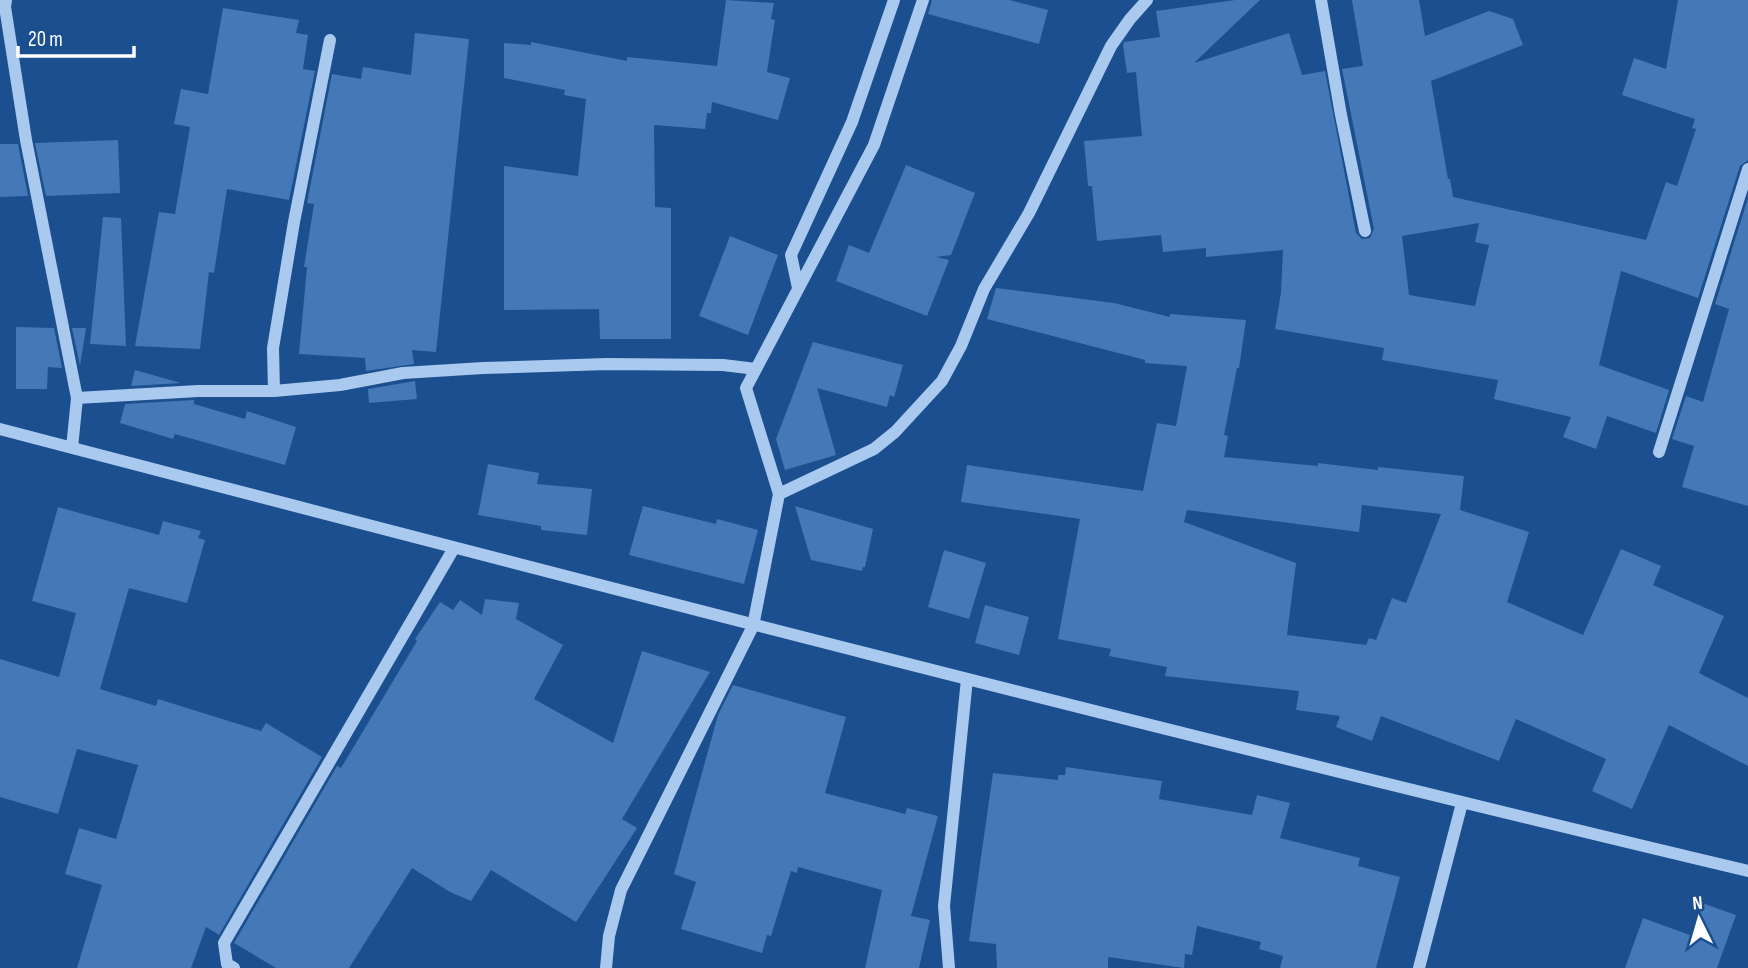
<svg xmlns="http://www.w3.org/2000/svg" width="1748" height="968" font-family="'Sofia Sans Condensed',sans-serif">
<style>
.building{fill:#4478b7;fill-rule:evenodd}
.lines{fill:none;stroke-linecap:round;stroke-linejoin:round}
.minor{stroke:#a9c9ee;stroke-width:12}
</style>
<rect width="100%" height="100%" fill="#1b4f8f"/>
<!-- building -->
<path class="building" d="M 726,0 L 774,3 L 771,19 L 775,20 L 767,72 L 790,78 L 778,120 L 712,102 L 711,113 L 707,113 L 705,129 L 654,125 L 655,207 L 671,208 L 671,339 L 600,339 L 599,309 L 504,310 L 504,166 L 578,176 L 586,99 L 564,95 L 565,90 L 504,78 L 504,43 L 531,45 L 531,42 L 627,61 L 627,57 L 717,66 Z
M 932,0 L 1009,0 L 1048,10 L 1039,44 L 928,14 Z
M 1235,0 L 1260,0 L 1194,63 L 1289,33 L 1302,75 L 1325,71 L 1356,233 L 1362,239 L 1370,238 L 1374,229 L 1342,69 L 1363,66 L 1352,0 L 1419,0 L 1425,36 L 1489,11 L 1513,19 L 1523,45 L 1431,81 L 1448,179 L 1450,179 L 1453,197 L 1646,240 L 1666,182 L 1677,186 L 1696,129 L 1692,128 L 1695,119 L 1622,95 L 1634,58 L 1666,69 L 1678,0 L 1748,0 L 1748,160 L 1740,166 L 1698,298 L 1621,271 L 1599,365 L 1669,390 L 1656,433 L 1607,416 L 1596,449 L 1563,437 L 1571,417 L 1494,399 L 1498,380 L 1382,360 L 1384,348 L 1275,329 L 1281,292 L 1283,250 L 1206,257 L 1206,248 L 1163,252 L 1161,235 L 1097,241 L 1092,186 L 1088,186 L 1084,141 L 1142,136 L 1136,72 L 1127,73 L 1123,45 L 1124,42 L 1160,37 L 1156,11 ZM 1479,223 L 1475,242 L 1489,245 L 1475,306 L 1409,295 L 1402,236 Z
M 223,8 L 299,20 L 296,33 L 308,35 L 303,69 L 315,71 L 289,200 L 227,189 L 214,273 L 209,272 L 200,349 L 135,346 L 159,212 L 175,214 L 190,127 L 174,124 L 181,89 L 208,94 Z
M 415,33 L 469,39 L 436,352 L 412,350 L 414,364 L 366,371 L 365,358 L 299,354 L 307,267 L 304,267 L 314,204 L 307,203 L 332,74 L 361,79 L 363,67 L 411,75 Z
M 118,140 L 120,193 L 46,196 L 35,143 Z
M 0,144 L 18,144 L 28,196 L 0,197 Z
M 906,165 L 975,193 L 951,255 L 936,257 L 949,260 L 927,316 L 836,281 L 849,245 L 869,253 Z
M 1748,198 L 1748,506 L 1682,487 L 1694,446 L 1672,439 L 1686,396 L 1703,402 L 1729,309 L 1715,304 Z
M 103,217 L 121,218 L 126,346 L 90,344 Z
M 730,236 L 778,255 L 748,335 L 699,316 Z
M 996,288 L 1114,303 L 1170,317 L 1170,314 L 1246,320 L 1239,368 L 1237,368 L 1224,435 L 1228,436 L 1224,457 L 1318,466 L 1318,463 L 1378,470 L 1378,467 L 1464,476 L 1460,510 L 1529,532 L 1507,602 L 1583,635 L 1621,549 L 1661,566 L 1653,585 L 1724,616 L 1699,673 L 1748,698 L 1748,766 L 1669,725 L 1632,809 L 1592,791 L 1606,759 L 1516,719 L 1499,761 L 1381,716 L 1372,741 L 1336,727 L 1340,716 L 1296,710 L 1299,691 L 1165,676 L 1167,667 L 1109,656 L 1111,649 L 1058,639 L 1080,519 L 961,502 L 967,465 L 1143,491 L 1157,423 L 1176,426 L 1187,366 L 1145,363 L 1145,360 L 987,319 ZM 1362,505 L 1441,514 L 1406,603 L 1392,598 L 1376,640 L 1369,638 L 1366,645 L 1287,635 L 1296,563 L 1184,522 L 1187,510 L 1359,532 Z
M 16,327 L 54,328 L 62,368 L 48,367 L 47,389 L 16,389 Z
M 72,328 L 86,328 L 80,366 Z
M 813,342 L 903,365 L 894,397 L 890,395 L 887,407 L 817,388 L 836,455 L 785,470 L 776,439 Z
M 135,370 L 181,383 L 131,386 Z
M 415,381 L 417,399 L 369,403 L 368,389 Z
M 194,400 L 194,404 L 245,419 L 247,411 L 296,427 L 285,465 L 175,434 L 173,439 L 120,423 L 125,404 Z
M 488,464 L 539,473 L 537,484 L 592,489 L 587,535 L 541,530 L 541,526 L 478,515 Z
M 643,506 L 716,524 L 717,519 L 758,530 L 744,584 L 629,555 Z
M 795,506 L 873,529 L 865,567 L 863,567 L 862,571 L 811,560 Z
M 58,507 L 159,535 L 163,521 L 201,531 L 198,538 L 205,540 L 187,603 L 129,588 L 100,689 L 156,706 L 158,699 L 261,731 L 266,723 L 322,757 L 219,935 L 206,927 L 191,968 L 77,968 L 102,885 L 65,874 L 79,828 L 116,839 L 138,765 L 77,749 L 58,814 L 0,797 L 0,659 L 59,677 L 76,613 L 32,601 Z
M 944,550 L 986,563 L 969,619 L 928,607 Z
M 485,599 L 519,603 L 516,619 L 563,645 L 534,699 L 613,743 L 642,651 L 710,672 L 622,819 L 637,828 L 576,922 L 491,870 L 471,901 L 450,892 L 412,868 L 349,968 L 276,968 L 234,943 L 337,766 L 341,768 L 417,641 L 415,639 L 440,602 L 453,610 L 460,600 L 482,615 Z
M 985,605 L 1029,617 L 1019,655 L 975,643 Z
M 733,685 L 846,717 L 825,793 L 905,814 L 907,808 L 938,816 L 911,916 L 930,920 L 919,968 L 865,968 L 882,890 L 798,867 L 797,873 L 791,871 L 771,936 L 767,935 L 762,953 L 681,929 L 696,882 L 674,874 L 718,715 Z
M 1066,767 L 1162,781 L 1159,799 L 1252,815 L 1257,795 L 1290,803 L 1280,838 L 1360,858 L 1358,866 L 1400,877 L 1376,968 L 1280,968 L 1283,956 L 1259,949 L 1261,942 L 1197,926 L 1192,955 L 1185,954 L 1184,968 L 1108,957 L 1108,968 L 997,968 L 996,944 L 969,941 L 993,773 L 1058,780 L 1058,775 L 1065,775 Z
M 1702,903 L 1736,915 L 1717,968 L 1625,968 L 1643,918 L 1690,935 Z"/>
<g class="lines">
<!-- minor -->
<path class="minor" d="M 6,0 L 5,7 L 26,140 L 77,398 L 72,448
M 1321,0 L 1341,115 L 1365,231
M 798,288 L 791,255 L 852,122 L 894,0
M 274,391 L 273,348 L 294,222 L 330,40
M 77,398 L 198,391 L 274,391 L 340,385 L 403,373 L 483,368 L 607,364 L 723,365 L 756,369
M 0,429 C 581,581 1163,732 1748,871
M 1659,452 L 1748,169
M 779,494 L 874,449 L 895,432 L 942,381 L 961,346 L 984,289 L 1029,213 L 1111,46 L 1130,19 L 1147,0
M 234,968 L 227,964 L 224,943 L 454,548
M 606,968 L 609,936 L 621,890 L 753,626 L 779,494 L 746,388 L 874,145 L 923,0
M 949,968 L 944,906 L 967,679
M 1419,968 L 1462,803"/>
</g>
<!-- north arrow -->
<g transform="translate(1699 919) rotate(355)" stroke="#1b4f8f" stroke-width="5" paint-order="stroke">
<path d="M0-5L12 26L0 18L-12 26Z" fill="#ffffff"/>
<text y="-10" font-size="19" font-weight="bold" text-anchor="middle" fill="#ffffff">N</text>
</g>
<!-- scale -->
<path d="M18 46v10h116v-10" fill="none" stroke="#ffffff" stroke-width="3.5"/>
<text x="28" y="46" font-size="21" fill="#ffffff" stroke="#1b4f8f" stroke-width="5" paint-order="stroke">20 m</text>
</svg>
